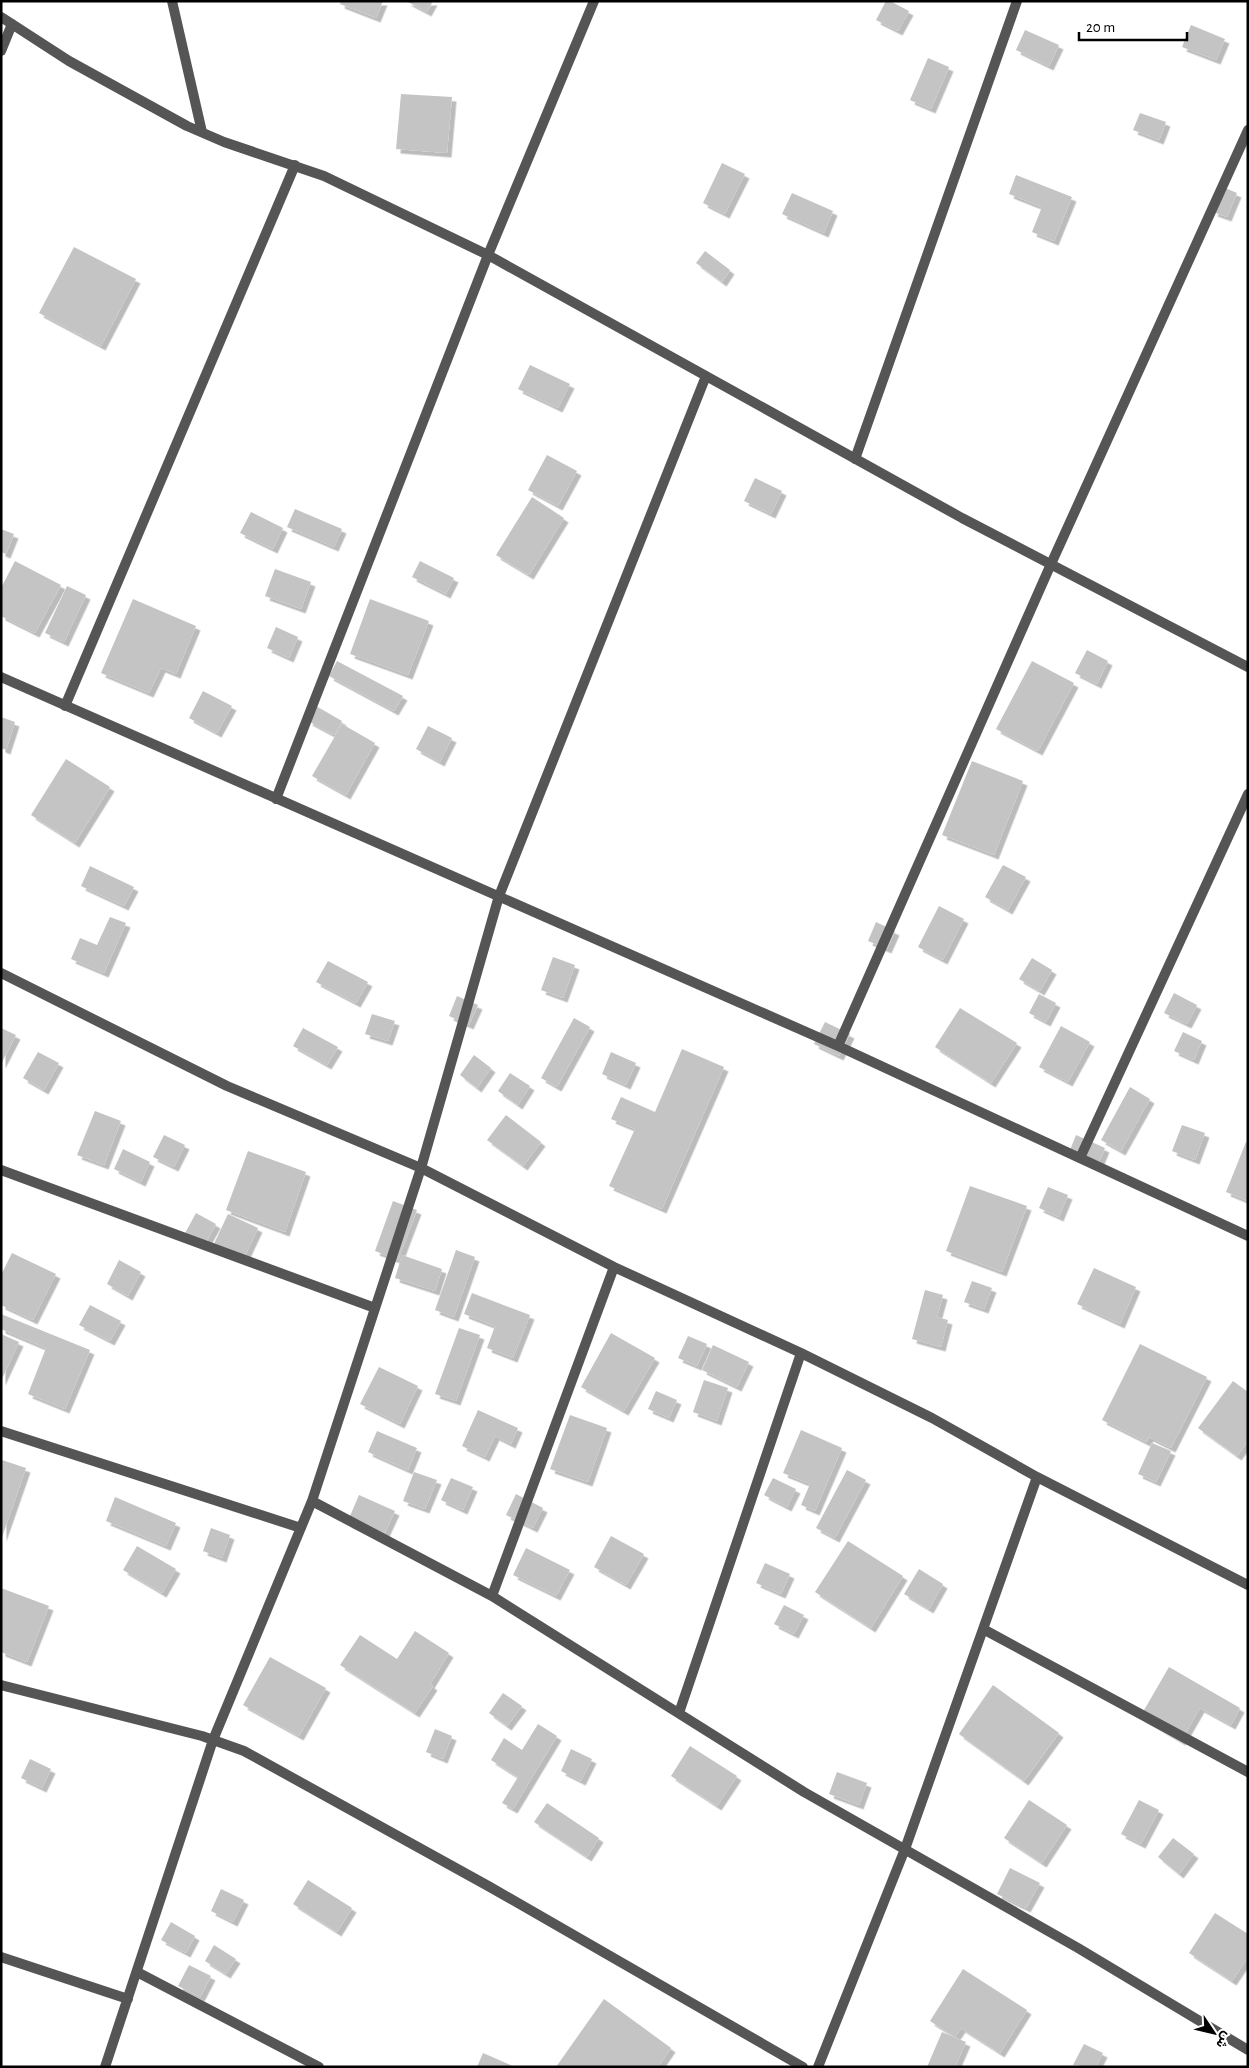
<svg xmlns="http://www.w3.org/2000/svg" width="1249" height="2068" font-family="'Alegreya Sans',Vazirmatn,sans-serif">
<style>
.building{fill:#c4c4c4;filter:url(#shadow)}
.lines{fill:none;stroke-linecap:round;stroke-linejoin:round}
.minor{stroke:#555;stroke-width:10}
</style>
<defs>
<filter id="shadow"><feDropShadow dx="4.5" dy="4.5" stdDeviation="0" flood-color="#0004"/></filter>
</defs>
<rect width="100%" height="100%" fill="#fff"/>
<!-- building -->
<path class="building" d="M 341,1 L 383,1 L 376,18 L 340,4 Z
M 406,1 L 433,1 L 427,12 Z
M 886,1 L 890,1 L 909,11 L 898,31 L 876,20 Z
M 1191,25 L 1225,39 L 1216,60 L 1182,47 Z
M 1025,30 L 1059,45 L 1049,66 L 1016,50 Z
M 928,58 L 949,67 L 931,109 L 910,100 Z
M 401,94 L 452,97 L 447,153 L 396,149 Z
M 1140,113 L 1166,122 L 1159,140 L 1133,130 Z
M 722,163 L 745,174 L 725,214 L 703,203 Z
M 1016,175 L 1072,197 L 1054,241 L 1032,232 L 1042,207 L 1009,194 Z
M 1223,187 L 1237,193 L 1227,217 L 1213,212 Z
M 792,193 L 833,211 L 824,233 L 782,214 Z
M 74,247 L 136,279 L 101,346 L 39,313 Z
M 705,251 L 730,270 L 722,282 L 696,263 Z
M 530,365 L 570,384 L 558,408 L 518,389 Z
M 547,455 L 577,471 L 558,506 L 528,490 Z
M 755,478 L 782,491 L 771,514 L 744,501 Z
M 532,497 L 564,518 L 529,575 L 496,555 Z
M 295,509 L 342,529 L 334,547 L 287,527 Z
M 251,512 L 283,528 L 273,549 L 240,533 Z
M 1,529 L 14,534 L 6,554 L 1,552 Z
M 15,561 L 61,585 L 35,633 L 1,616 L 1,588 Z
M 420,561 L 454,578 L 446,594 L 412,577 Z
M 275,569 L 311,582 L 301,609 L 265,596 Z
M 67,586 L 86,595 L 64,642 L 45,633 Z
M 133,599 L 196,626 L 176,674 L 161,668 L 149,693 L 101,673 Z
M 370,599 L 429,621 L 408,675 L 350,654 Z
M 276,627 L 298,637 L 289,658 L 267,648 Z
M 1087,650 L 1108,661 L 1097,684 L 1075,673 Z
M 337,661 L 403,696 L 394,711 L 329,676 Z
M 1032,661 L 1074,683 L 1038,751 L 996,729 Z
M 203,691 L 232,706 L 217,733 L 189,718 Z
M 316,706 L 342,721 L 334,735 L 308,721 Z
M 1,717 L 15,722 L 6,750 L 1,748 Z
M 342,724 L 375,743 L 346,795 L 312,776 Z
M 428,726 L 452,738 L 440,762 L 416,749 Z
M 66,759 L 110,787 L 75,843 L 31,815 Z
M 972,761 L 1023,781 L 994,855 L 942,835 Z
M 1003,865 L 1026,877 L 1008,910 L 985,897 Z
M 90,866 L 134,887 L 124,906 L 81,886 Z
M 939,906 L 964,919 L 943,960 L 918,947 Z
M 110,917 L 126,923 L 104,973 L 71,959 L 80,938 L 97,945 Z
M 876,922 L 895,931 L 887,949 L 868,941 Z
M 553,957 L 575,965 L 563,998 L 541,990 Z
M 1032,958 L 1052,970 L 1040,991 L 1019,979 Z
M 328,961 L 368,982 L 356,1003 L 316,982 Z
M 1174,993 L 1197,1005 L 1187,1024 L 1164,1013 Z
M 1039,994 L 1056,1003 L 1046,1022 L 1029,1013 Z
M 457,996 L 478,1005 L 469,1025 L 449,1016 Z
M 960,1008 L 1017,1043 L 991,1083 L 935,1047 Z
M 372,1014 L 395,1021 L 388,1041 L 365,1034 Z
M 574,1018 L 590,1027 L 557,1087 L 541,1078 Z
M 825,1022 L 850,1034 L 839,1056 L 814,1044 Z
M 1061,1026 L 1090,1042 L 1068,1082 L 1039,1067 Z
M 1,1028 L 16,1035 L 1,1064 Z
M 303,1028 L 338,1047 L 327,1065 L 293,1046 Z
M 1183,1032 L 1202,1041 L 1194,1060 L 1174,1051 Z
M 682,1049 L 724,1067 L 662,1209 L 609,1186 L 635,1129 L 611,1119 L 621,1097 L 655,1112 Z
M 38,1052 L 59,1063 L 44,1090 L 23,1078 Z
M 611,1052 L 636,1063 L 626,1085 L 602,1074 Z
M 474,1055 L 491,1068 L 477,1088 L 460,1075 Z
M 510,1073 L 530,1086 L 518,1105 L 498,1091 Z
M 1130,1087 L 1150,1099 L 1121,1151 L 1101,1140 Z
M 95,1111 L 121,1121 L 104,1165 L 77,1155 Z
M 506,1115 L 541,1142 L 523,1166 L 487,1140 Z
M 1182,1125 L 1205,1133 L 1195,1160 L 1172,1151 Z
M 164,1135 L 185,1145 L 174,1167 L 153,1157 Z
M 1076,1135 L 1105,1148 L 1097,1167 L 1068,1155 Z
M 1246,1142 L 1248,1143 L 1248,1201 L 1226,1192 Z
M 123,1149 L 150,1162 L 141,1182 L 114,1169 Z
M 248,1151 L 306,1172 L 285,1232 L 226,1210 Z
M 970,1186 L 1027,1206 L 1002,1272 L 946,1251 Z
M 1048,1187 L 1068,1195 L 1059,1217 L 1039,1208 Z
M 393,1201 L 417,1210 L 398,1260 L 375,1251 Z
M 196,1213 L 216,1224 L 204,1246 L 184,1235 Z
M 228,1214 L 258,1228 L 243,1260 L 213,1246 Z
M 456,1250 L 475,1257 L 454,1317 L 435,1310 Z
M 12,1253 L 56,1274 L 33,1320 L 1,1305 L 1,1275 Z
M 402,1255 L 442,1269 L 435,1291 L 395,1278 Z
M 119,1260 L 141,1272 L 128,1296 L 107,1284 Z
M 1094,1268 L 1136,1287 L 1120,1324 L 1077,1304 Z
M 972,1281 L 992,1288 L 984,1309 L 964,1302 Z
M 925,1290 L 943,1295 L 937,1317 L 948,1320 L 941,1347 L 912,1339 Z
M 472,1293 L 530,1315 L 513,1358 L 487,1348 L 495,1326 L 464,1314 Z
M 90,1305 L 121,1321 L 110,1341 L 79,1325 Z
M 1,1314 L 90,1350 L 65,1409 L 28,1394 L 46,1348 L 1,1329 Z
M 459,1328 L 480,1335 L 456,1401 L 435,1394 Z
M 611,1333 L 655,1358 L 624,1411 L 581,1387 Z
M 1,1334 L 19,1342 L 1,1381 Z
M 688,1336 L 707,1344 L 697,1366 L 678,1358 Z
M 1140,1344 L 1207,1377 L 1171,1448 L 1149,1437 L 1146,1442 L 1102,1420 Z
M 713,1345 L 749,1362 L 737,1387 L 702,1370 Z
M 379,1367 L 418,1386 L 400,1424 L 360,1404 Z
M 704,1380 L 728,1388 L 717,1421 L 693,1412 Z
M 1233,1381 L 1248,1392 L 1248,1441 L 1237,1456 L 1198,1428 Z
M 656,1391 L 677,1400 L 669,1418 L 648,1409 Z
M 478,1410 L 518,1428 L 511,1444 L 495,1436 L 485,1457 L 462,1446 Z
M 570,1415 L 607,1428 L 588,1482 L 550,1469 Z
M 801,1430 L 842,1448 L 815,1511 L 801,1505 L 810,1484 L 783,1473 Z
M 377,1431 L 417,1448 L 408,1470 L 368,1452 Z
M 1152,1443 L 1171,1451 L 1156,1482 L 1138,1474 Z
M 2,1460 L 26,1468 L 2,1537 L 1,1462 Z
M 847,1470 L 866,1480 L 835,1538 L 816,1528 Z
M 414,1472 L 437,1480 L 425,1509 L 403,1501 Z
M 451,1478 L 473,1487 L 463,1510 L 441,1500 Z
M 773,1478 L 796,1489 L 787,1507 L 764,1495 Z
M 516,1494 L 543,1508 L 533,1528 L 506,1515 Z
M 359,1495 L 395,1511 L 382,1539 L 347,1523 Z
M 115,1497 L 176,1523 L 166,1546 L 106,1521 Z
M 211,1528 L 230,1535 L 222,1558 L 203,1551 Z
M 611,1536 L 644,1554 L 626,1585 L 594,1567 Z
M 848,1541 L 903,1576 L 871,1628 L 815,1592 Z
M 137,1546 L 176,1569 L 162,1593 L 123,1570 Z
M 526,1548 L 570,1570 L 556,1596 L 513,1575 Z
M 765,1563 L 790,1574 L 781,1594 L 756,1583 Z
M 919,1569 L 943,1584 L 929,1609 L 904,1594 Z
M 1,1588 L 49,1606 L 27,1662 L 1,1652 Z
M 784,1605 L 804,1615 L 794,1634 L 774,1624 Z
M 415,1631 L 449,1653 L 430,1684 L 433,1686 L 415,1713 L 340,1665 L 360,1635 L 397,1659 Z
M 270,1657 L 326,1688 L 299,1736 L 243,1705 Z
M 1169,1667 L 1240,1708 L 1231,1725 L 1200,1708 L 1181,1741 L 1140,1717 Z
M 993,1685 L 1059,1733 L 1024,1781 L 959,1734 Z
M 503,1693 L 522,1706 L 507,1726 L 489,1713 Z
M 538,1724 L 557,1736 L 513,1809 L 502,1803 L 518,1777 L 491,1760 L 504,1738 L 522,1750 Z
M 435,1729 L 452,1736 L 443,1759 L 426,1752 Z
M 690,1746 L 737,1776 L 717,1806 L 671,1776 Z
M 571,1749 L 592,1759 L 581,1781 L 561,1771 Z
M 30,1759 L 51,1769 L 42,1788 L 21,1778 Z
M 837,1772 L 867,1783 L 859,1805 L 829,1794 Z
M 1029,1800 L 1067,1825 L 1042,1863 L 1004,1838 Z
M 1139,1800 L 1159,1810 L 1141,1844 L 1121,1834 Z
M 547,1803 L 599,1838 L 587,1857 L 534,1822 Z
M 1173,1838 L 1194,1854 L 1179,1874 L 1158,1857 Z
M 1010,1868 L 1040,1883 L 1026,1908 L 997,1894 Z
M 308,1880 L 352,1908 L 337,1932 L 293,1904 Z
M 221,1889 L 244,1900 L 233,1922 L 211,1911 Z
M 1215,1913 L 1248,1934 L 1248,1957 L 1232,1981 L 1189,1953 Z
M 171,1922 L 195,1936 L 186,1953 L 161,1940 Z
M 214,1945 L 236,1959 L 226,1974 L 205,1961 Z
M 189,1965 L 211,1976 L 200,1997 L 178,1986 Z
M 963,1969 L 1027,2010 L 1000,2053 L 961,2028 L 955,2037 L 930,2021 Z
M 604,1999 L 671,2048 L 658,2067 L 556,2067 Z
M 942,2032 L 966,2042 L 955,2067 L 927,2067 Z
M 1084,2044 L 1103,2053 L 1096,2067 L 1073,2065 Z
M 483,2053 L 515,2067 L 477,2067 Z"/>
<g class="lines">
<!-- minor -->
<path class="minor" d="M 172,1 L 202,132
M 1,17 L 69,61 L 187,126 L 224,142 L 324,176 L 488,255 L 962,518 L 1248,667
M 1,51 L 12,24
M 855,459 L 1017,1
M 1,677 L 838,1046 L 1248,1236
M 65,706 L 295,165
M 276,799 L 488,255 L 594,1
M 1,973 L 227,1086 L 421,1168 L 614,1267 L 801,1353 L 932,1418 L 1037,1477 L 1248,1585
M 838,1046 L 1051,564 L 1248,130
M 1080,1158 L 1248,794
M 1,1170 L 375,1308
M 1,1431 L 301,1528
M 312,1501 L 492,1596 L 804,1792 L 1078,1948 L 1248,2050
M 492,1596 L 614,1267
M 983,1629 L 1248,1772
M 1,1685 L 202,1736 L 244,1751 L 490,1887 L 803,2067
M 679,1713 L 801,1353
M 1,1957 L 128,1999
M 137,1972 L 319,2067
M 105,2067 L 213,1740 L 312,1501 L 421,1168 L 499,896 L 706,376
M 818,2067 L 905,1849 L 1037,1477"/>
</g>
<!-- border -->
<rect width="1249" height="2068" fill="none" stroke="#000000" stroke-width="5"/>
<!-- north arrow -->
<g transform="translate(1214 2033) rotate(125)" stroke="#ffffff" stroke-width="4" paint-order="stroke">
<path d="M0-4L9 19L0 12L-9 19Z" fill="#000000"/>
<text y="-8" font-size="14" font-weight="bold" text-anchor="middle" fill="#000000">ش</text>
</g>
<!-- scale -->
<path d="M1079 32v8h108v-8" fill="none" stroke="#000000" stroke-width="2.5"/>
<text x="1086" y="32" font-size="15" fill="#000000" stroke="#ffffff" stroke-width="4" paint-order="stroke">20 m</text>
</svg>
